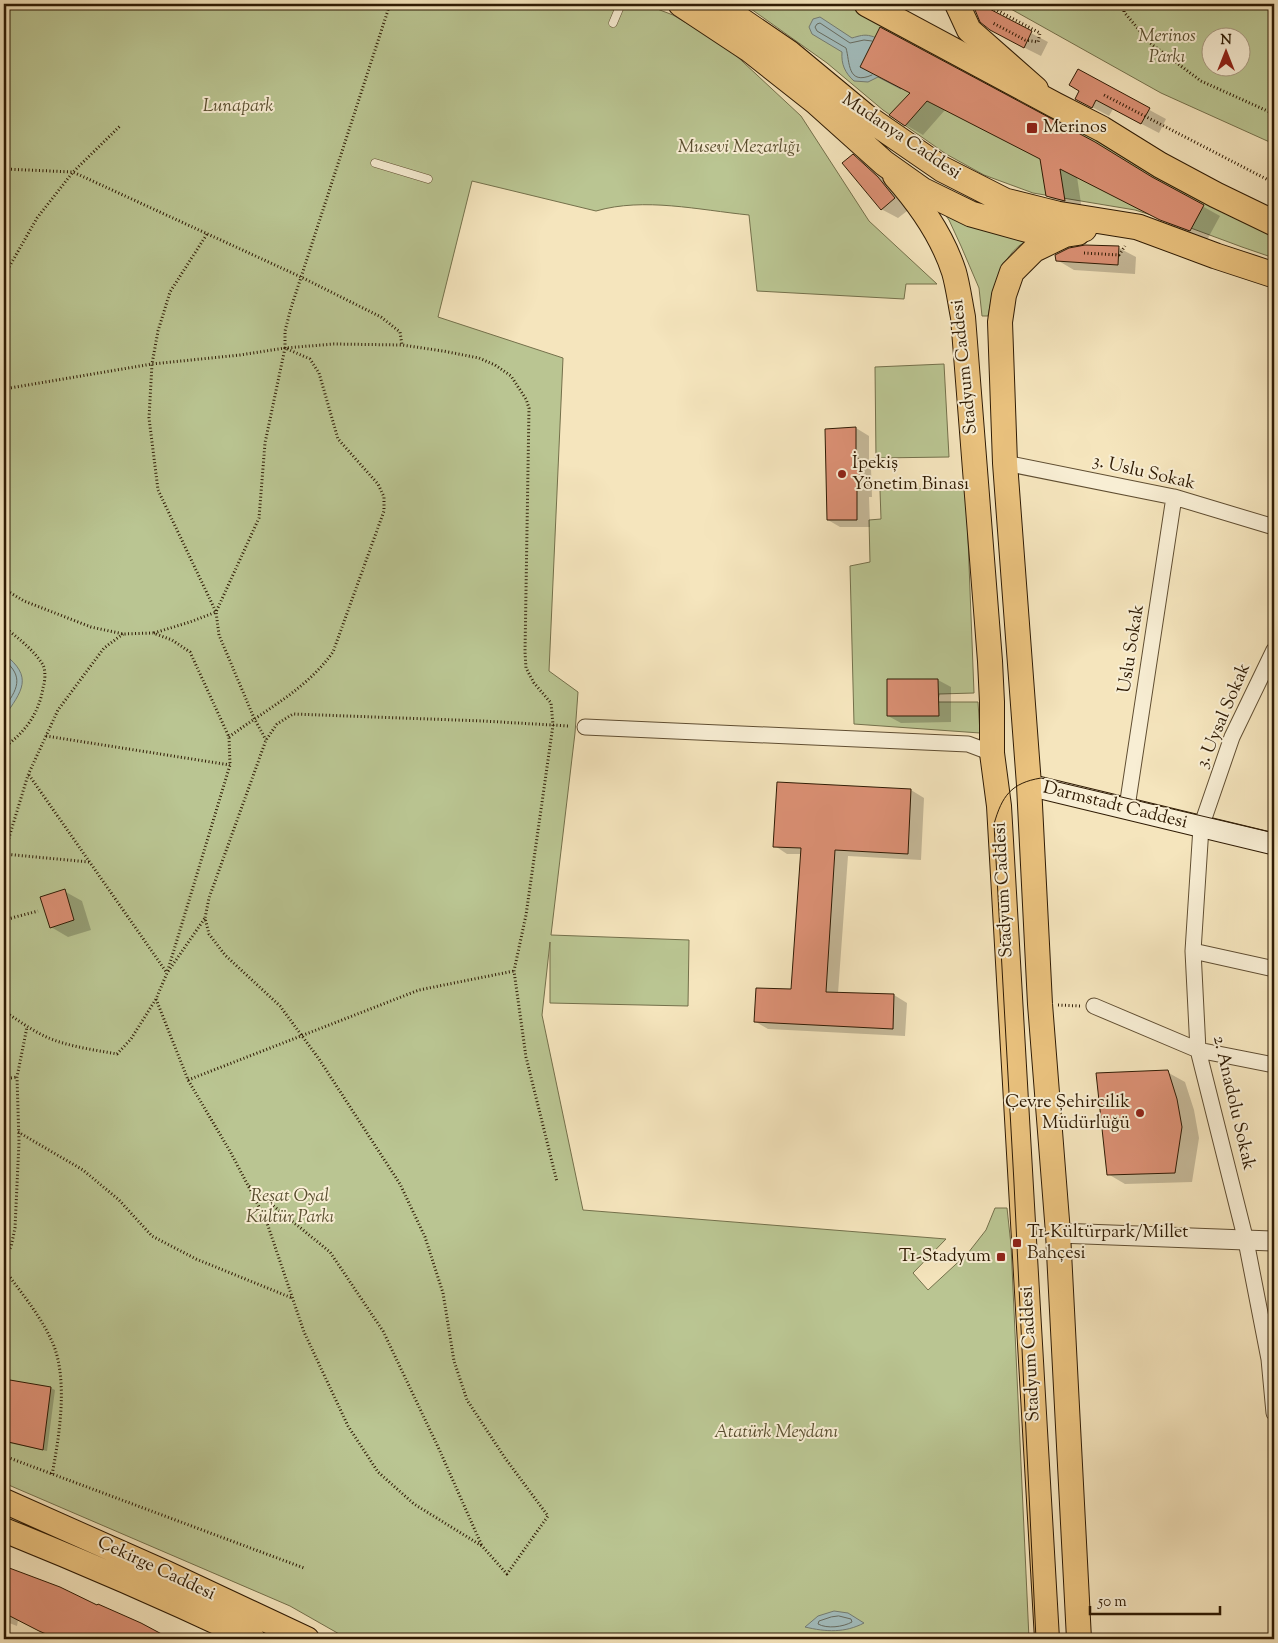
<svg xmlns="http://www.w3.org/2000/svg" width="1278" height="1643" font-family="'Sorts Mill Goudy',serif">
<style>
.green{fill:#bac592;stroke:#74704b;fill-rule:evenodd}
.water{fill:#a2bcbc;stroke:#747c72}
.shadow{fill:#0003}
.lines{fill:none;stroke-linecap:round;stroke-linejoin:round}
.shore{stroke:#686c60;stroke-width:1}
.building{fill:#db9074;stroke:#2f1b04}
.service-casing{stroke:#604e32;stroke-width:9}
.minor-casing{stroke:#604e32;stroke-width:17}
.tertiary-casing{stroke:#604e32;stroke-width:21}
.secondary-casing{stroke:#2f1b04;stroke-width:23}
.primary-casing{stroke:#2f1b04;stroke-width:26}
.trunk-casing{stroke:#2f1b04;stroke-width:27}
.path{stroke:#2f1b04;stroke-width:3;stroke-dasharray:1 2.5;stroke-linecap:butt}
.service{stroke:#f8eed4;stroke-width:8}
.minor{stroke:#f8eed4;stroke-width:15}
.tertiary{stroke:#f8eed4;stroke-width:19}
.secondary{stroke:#f8eed4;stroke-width:21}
.primary{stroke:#eac27e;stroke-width:24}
.trunk{stroke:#eac27e;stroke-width:25}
.tram{stroke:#2f1b04;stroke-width:1}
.poi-dot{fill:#8f2418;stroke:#f8eed4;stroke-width:2}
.labels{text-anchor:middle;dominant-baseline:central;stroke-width:4;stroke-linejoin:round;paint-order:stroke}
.park-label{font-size:18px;font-style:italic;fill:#594e2f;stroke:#f8eed4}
.poi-label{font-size:18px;fill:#2f1b04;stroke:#f8eed4;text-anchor:start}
.street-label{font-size:18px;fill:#2f1b04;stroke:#f8eed4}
</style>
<rect width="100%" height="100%" fill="#f5e5bd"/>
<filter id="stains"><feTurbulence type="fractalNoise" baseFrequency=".004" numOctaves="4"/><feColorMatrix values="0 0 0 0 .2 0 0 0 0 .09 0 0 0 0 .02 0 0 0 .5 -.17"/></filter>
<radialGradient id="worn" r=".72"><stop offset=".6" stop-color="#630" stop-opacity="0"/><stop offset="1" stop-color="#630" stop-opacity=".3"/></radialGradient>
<!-- green -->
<path class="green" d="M 4,4 L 644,4 L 673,15 L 728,48 L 801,116 L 869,221 L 937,284 L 906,284 L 904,299 L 757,291 L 749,215 C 699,210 644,197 596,211 L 472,181 L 438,317 L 563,358 L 549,671 L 578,692 L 575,733 L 551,935 L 689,940 L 688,1006 L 550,1003 L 550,942 L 542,1015 L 583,1210 L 946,1239 L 913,1273 L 928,1290 L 968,1253 L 986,1230 L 995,1208 L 1007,1208 L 1011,1245 L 1029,1639 L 348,1639 L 290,1606 L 4,1483 Z
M 744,4 L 852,4 L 1274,228 L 1274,258 L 1242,247 L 1180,224 L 1135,210 L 1033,193 L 984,175 L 946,154 L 883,110 L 827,63 Z
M 1002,4 L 1274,4 L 1274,144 L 1161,93 ZM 1210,38 L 1240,38 L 1240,68 L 1210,68 Z
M 918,178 L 992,214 L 1052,230 C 1042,234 1029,239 1020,245 C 999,262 993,290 988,316 L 982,316 L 979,288 L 961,246 L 949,220 Z
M 944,364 L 949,457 L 876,458 L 875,367 Z
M 966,487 L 974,693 L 939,694 L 938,702 L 978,702 L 980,733 L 854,724 L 850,566 L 870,562 L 869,520 L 881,519 L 880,490 Z"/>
<!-- water -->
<path class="water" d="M 820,17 L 852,38 C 859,36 864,34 871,36 C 884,38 902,66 910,76 L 901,89 L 878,77 L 868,82 L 854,81 C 845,73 841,64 842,52 L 812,34 L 809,27 L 813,19 Z
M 4,654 C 34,677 22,691 4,717 Z
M 834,1611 L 848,1613 L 864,1623 C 845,1633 826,1632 805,1627 L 818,1616 Z"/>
<!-- shadow -->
<path class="shadow" d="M 975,4 L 1048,42 L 1041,56 L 1013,42 L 974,5 Z
M 1078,71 L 1166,119 L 1159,133 L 1113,109 L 1109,116 L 1077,99 L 1081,91 Z
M 912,93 L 1161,183 L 1220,216 L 1207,240 L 1179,229 L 1077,177 L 1082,210 L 1064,206 L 1047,196 L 1041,159 L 945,110 L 923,135 L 906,125 Z
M 853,156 L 870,166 L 895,188 L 911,208 L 898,218 L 881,209 Z
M 1119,248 L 1136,257 L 1135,274 L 1074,270 L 1057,260 Z
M 856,428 L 869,436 L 869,466 L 871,468 L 872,497 L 869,497 L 870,527 L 840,527 L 828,520 Z
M 938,680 L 951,687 L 951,722 L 901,723 L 888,716 Z
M 778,783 L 911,790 L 924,798 L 921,860 L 848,856 L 838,993 L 894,995 L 907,1003 L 905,1036 L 768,1029 L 756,1022 L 792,990 L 802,854 L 787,854 L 775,846 Z
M 64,891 L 82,901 L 91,930 L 68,937 L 51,927 Z
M 1167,1072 L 1185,1082 L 1194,1110 L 1199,1138 L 1192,1182 L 1125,1184 L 1108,1174 Z
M 4,1380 L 51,1388 L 55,1390 L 47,1451 L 4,1442 Z
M 4,1567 L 161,1635 L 173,1639 L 54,1639 L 18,1620 L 17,1626 L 4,1621 Z"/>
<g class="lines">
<!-- shore -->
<path class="shore" d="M 872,41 L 864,40 L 850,43 L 820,23 L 817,24 L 815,27 L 817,31 L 846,48 C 850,62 847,86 872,75
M 4,660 C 25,677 17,690 4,708
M 839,1616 L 851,1619 L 852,1622 C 843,1627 827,1629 818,1624 L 819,1621 L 831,1617 Z"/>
</g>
<!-- building -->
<path class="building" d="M 974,4 L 980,4 L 1032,31 L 1024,48 L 990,30 L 980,22 L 973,5 Z
M 880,27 L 1095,142 L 1152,177 L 1204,205 L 1190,231 L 1160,220 L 1060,169 L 1065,201 L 1046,196 L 1040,159 L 927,101 L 905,126 L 889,115 L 910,93 L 860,67 Z
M 1078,69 L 1150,108 L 1141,124 L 1096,100 L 1092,108 L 1075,99 L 1079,91 L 1069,85 Z
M 853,154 L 878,177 L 895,198 L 881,210 L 842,163 Z
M 1085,245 L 1119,246 L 1118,265 L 1056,261 L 1055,255 L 1069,248 Z
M 856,427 L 856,459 L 859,459 L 860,490 L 857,490 L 857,520 L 827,520 L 825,429 Z
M 887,679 L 938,679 L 939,716 L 887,716 Z
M 777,782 L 911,789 L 908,854 L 835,850 L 826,992 L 894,994 L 893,1029 L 754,1022 L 756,988 L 791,989 L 801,848 L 773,847 Z
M 65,889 L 74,920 L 50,928 L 40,897 Z
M 1168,1070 L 1177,1099 L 1182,1127 L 1175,1173 L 1107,1175 L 1096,1073 Z
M 4,1379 L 51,1387 L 43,1450 L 4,1441 Z
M 4,1566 L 60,1587 L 97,1605 L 98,1604 L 141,1623 L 171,1639 L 58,1639 L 39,1631 L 4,1613 Z"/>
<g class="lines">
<!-- service casing -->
<g class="service-casing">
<path id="service" d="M 613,23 L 621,4
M 375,163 L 428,179"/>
</g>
<!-- minor casing -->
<g class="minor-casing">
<path id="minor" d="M 1005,463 L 1174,497 L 1274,527
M 1274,650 L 1232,737 L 1201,827 L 1193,951 L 1198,1050 L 1246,1241 L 1269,1359 L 1274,1413
M 585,727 L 968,744 L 992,753
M 1127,807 L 1174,497
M 1193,951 L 1274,969
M 1094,1006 L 1198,1050 L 1274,1065"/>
</g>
<!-- tertiary casing -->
<g class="tertiary-casing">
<path id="tertiary" d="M 1058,1233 L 1274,1241"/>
</g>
<!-- secondary casing -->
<g class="secondary-casing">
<path id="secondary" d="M 1029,785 L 1274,844"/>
</g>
<!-- primary casing -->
<g class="primary-casing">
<path id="primary" d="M 957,4 L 969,30 L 1036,89
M 895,176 C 920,204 942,235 954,272 C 958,286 960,302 963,317 L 990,661 L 992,702 L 992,753 L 999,806 L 1047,1639
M 1078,233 L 1065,235 L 1034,250 L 1012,272 L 1004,295 L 1000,322 L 1005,463 L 1029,785 L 1040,1004 L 1058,1233 L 1079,1639
M 4,1501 L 166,1573 L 307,1639
M 4,1530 C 88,1564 171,1600 253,1639"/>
</g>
<!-- trunk casing -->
<g class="trunk-casing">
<path id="trunk" d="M 681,4 L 749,49 L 816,102 L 884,163 L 922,190 L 971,214 L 1029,230 L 1084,229
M 717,4 L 789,53 L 865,116 L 942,169 L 1005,201 L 1057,214 L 1138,227 L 1216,256 L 1274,275
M 867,4 L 1055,105 L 1102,129 L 1160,165 L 1216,195 L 1274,223"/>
</g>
<!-- path -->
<path class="path" d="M 985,4 L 1040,33 L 1038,42 L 1025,40 L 993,23
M 1124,4 L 1124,12 L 1150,43 L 1201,81 L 1274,114
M 1104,95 L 1274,183
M 4,169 L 73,172 L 301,277 L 381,317 L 400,332 L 402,345
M 1084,253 L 1119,255 L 1125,246
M 4,276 L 37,218 L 73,172 L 121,125
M 285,348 L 285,331 L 291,308 L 390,4
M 4,389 L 152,364 L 240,355 L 285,348 L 334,344 L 402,345 L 443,351 L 479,358 L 495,365 L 511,376 L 526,399 L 529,408 L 525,652 L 526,668 L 534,683 L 551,703 L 553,725 L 526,915 L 514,971 L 526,1057 L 557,1182
M 4,589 L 24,601 L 91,627 L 123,634 L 153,633 L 172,640 L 190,652 L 229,737 L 230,765 L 167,973
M 4,627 C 17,637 34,650 43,665 C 46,671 45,681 43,688 C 39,713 25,733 4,747
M 154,633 L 190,622 L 216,612 L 158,490 L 149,418 L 152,364 L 158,331 L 170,292 L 207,234
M 46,736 L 230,765
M 229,737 C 266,709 305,691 333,652 L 384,511 L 384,497 L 378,484 L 338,439 L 319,373 L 310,359 L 285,348 L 265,443 L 259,518 L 216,612 L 219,635 L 254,718 L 266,740
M 29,775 L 167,973
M 89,862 L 4,854 L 28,775 L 58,710 L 104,648 L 123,634
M 4,920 L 38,911
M 156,999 L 188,1080 L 231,1153 L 266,1220 L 304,1332 L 348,1426 L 378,1472 L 414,1504 L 482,1546 L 507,1574 L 548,1516 L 505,1458 L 467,1400 L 454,1361 L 443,1293 L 425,1237 L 400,1184 L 319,1059 L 280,1006 L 225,955 L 209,934 L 205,918 L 209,898 L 266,740 L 277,724 L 293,714 L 483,721 L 569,726
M 1058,1005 L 1080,1006
M 4,1011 C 19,1021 34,1032 51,1039 C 72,1047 95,1050 117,1054 L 131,1039 L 156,999 L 167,973 L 205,918
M 4,1079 L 17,1077
M 188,1080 L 419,990 L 514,971
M 18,1132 L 83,1170 L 119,1200 L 152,1236 L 196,1259 L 292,1298
M 249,1186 L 330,1252 L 383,1331 L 439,1449 L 482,1546
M 4,1257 L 11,1247 L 15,1228 L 19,1142 L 17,1077 L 27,1027
M 4,1269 C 22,1294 42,1317 54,1346 C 68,1384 59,1437 52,1475
M 4,1456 L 304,1568
M 571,1639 L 572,1638"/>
<!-- service -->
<use href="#service" class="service"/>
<!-- minor -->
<use href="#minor" class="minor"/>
<!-- tertiary -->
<use href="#tertiary" class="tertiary"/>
<!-- secondary -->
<use href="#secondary" class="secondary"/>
<!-- primary -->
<use href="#primary" class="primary"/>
<!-- trunk -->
<use href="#trunk" class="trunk"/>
<!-- tram -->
<path class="tram" d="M 1036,1639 L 1014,1183 L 994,824 C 1002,796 1011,783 1041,778 L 1274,833"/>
</g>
<!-- markers -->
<g class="poi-dot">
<rect x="1026" y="122" width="12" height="12" rx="2.5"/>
<circle cx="842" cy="474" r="5"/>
<circle cx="1140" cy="1113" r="5"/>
<rect x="1012" y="1238" width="10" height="10" rx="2.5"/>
<rect x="996" y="1252" width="10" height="10" rx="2.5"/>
</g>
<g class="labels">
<!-- park labels -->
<g class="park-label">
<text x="1167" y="37">Merinos<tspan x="1167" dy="21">Parkı</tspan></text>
<text x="238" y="107">Lunapark</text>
<text x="739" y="148">Musevi Mezarlığı</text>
<text x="290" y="1197">Reşat Oyal<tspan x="290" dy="21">Kültür Parkı</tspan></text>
<text x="776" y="1433">Atatürk Meydanı</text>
</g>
<!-- poi labels -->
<g class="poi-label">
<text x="1043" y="128">Merinos</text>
<text x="852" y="464">İpekiş<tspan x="852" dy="21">Yönetim Binası</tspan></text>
<text x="1130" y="1103" text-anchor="end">Çevre Şehircilik<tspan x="1130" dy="21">Müdürlüğü</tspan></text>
<text x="1027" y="1233">T1-Kültürpark/Millet<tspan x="1027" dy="21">Bahçesi</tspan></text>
<text x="991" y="1257" text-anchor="end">T1-Stadyum</text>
</g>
<!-- street labels -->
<g class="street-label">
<text transform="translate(901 137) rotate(34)">Mudanya Caddesi</text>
<text transform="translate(965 367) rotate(-96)">Stadyum Caddesi</text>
<text transform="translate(1144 473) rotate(13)">3. Uslu Sokak</text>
<text transform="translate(1132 649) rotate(-81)">Uslu Sokak</text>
<text transform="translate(1224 716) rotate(-67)">3. Uysal Sokak</text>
<text transform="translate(1115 806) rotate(14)">Darmstadt Caddesi</text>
<text transform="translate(1004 890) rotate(-93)">Stadyum Caddesi</text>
<text transform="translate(1233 1103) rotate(77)">2. Anadolu Sokak</text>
<text transform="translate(1031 1354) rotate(-93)">Stadyum Caddesi</text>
<text transform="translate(156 1569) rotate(25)">Çekirge Caddesi</text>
</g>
</g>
<!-- margin -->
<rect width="1278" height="1643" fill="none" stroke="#f5e5bd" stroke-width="20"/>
<rect x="5" y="5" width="1268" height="1633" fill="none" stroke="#2f1b04" stroke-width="2.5"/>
<rect x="10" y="10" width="1258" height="1623" fill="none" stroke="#2f1b04"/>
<!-- north arrow -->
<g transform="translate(1226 52)"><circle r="24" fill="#f8eed4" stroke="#a89a81"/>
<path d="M0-4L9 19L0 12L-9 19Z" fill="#8f2418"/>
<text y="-8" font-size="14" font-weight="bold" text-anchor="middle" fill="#2f1b04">N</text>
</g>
<!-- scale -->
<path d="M1090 1606v8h130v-8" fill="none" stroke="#2f1b04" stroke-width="2.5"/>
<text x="1098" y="1606" font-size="15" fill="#2f1b04" stroke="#f8eed4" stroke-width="4" paint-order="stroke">50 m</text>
<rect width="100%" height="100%" filter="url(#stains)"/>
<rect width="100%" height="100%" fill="url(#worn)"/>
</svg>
